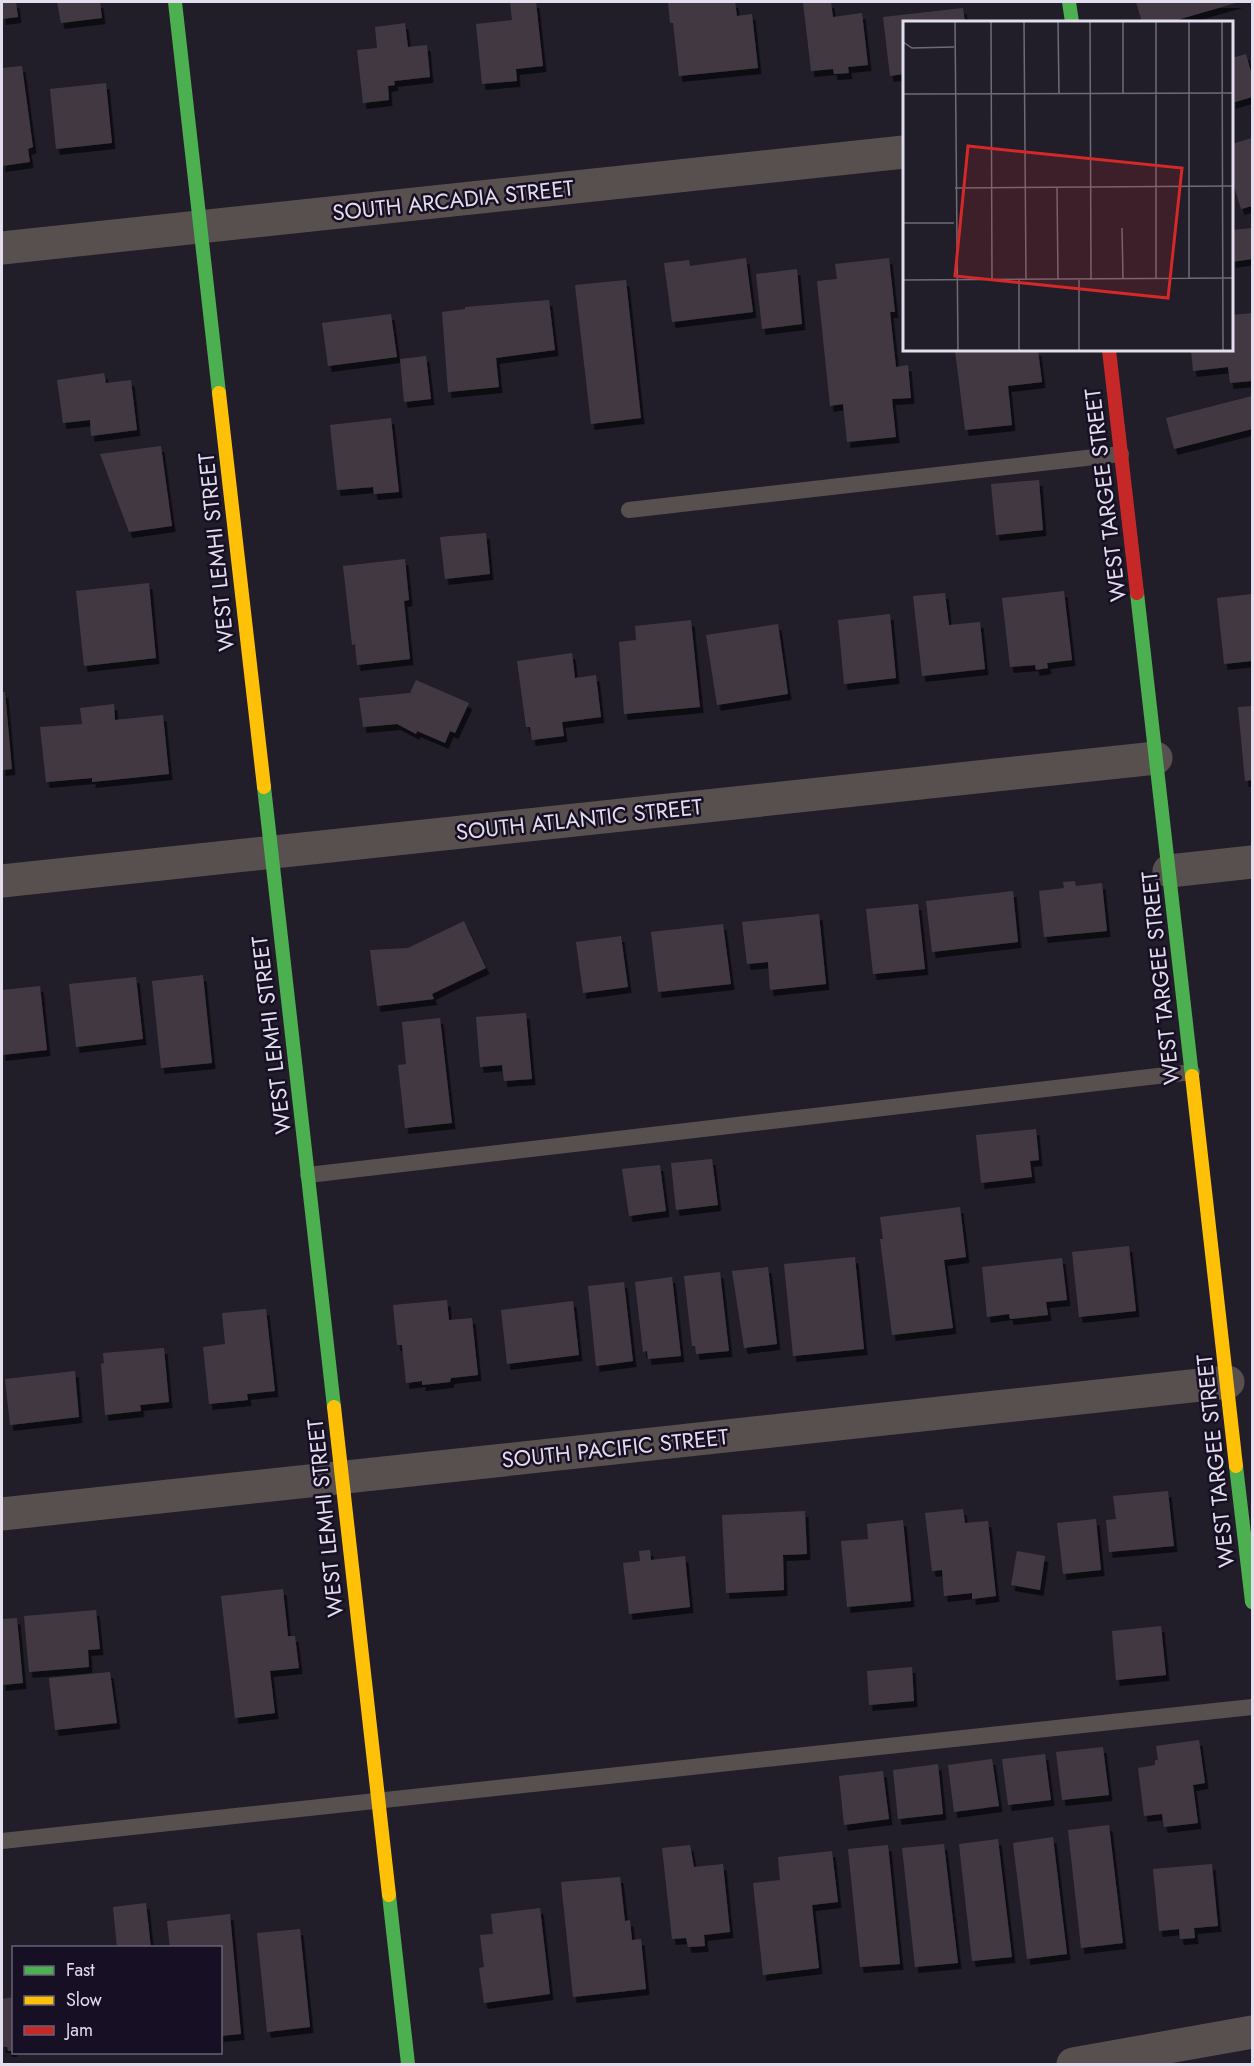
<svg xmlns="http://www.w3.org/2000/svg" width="1254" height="2066" font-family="Jost,sans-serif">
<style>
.building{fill:#423943;filter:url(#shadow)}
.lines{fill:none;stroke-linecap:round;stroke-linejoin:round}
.lane{stroke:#57504f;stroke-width:16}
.street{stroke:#57504f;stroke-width:33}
.fast{stroke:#4caf50;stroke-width:14}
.slow{stroke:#ffc107;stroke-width:14}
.jam{stroke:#c62828;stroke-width:14}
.labels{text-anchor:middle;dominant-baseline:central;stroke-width:5;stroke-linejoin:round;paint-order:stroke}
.street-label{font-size:22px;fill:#e2deed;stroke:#170f24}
.inset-road{fill:none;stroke:#6e6b77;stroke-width:1.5}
.view{fill:#d62828;fill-opacity:0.15;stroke:#d62828;stroke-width:3}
.inset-edge{fill:none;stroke:#e2deed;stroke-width:3}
</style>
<defs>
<filter id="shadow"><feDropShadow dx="3.5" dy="6" stdDeviation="0" flood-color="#0009"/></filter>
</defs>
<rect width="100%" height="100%" fill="#211e29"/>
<!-- building -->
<path class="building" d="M 2,2 L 16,2 L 18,17 L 2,19 Z
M 57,2 L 100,2 L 102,18 L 61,23 Z
M 510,2 L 536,2 L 543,66 L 516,69 L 517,81 L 482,84 L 476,24 L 512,20 Z
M 668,2 L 735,2 L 737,16 L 752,14 L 758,68 L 679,76 L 673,23 L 670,23 Z
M 803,2 L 831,2 L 833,17 L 862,13 L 868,65 L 848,67 L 849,73 L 834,74 L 833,69 L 811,71 Z
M 1136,2 L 1239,2 L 1170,22 L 1142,22 Z
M 963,8 L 965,22 L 904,22 L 904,74 L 890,76 L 883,17 Z
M 405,23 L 408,47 L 427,45 L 430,77 L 394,81 L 395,85 L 388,86 L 389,100 L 363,103 L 357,50 L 377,48 L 375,27 Z
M 1246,54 L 1252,75 L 1252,97 L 1232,103 L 1232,58 Z
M 22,66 L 33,147 L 28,149 L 30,162 L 2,166 L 2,68 Z
M 106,83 L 112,143 L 56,149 L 50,89 Z
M 1252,138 L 1252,206 L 1241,209 L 1232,180 L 1232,144 Z
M 1252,228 L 1252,259 L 1232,262 L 1232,230 Z
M 746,258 L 753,312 L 672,322 L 664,263 L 689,260 L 690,266 Z
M 889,258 L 895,312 L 890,312 L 896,367 L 908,365 L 911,398 L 892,399 L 896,437 L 847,442 L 843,404 L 830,406 L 817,281 L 837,279 L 835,264 Z
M 797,269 L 802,324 L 762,329 L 756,274 Z
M 626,280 L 641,418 L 591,424 L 575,285 Z
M 549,300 L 555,350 L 496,358 L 499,387 L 448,392 L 442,312 L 465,309 L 465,307 Z
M 1252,313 L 1252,381 L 1230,383 L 1228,367 L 1193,371 L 1191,350 L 1232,350 L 1232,315 Z
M 391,314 L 397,357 L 328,366 L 322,323 Z
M 955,350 L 1038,350 L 1042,382 L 1008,386 L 1012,425 L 965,430 Z
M 426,356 L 431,399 L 404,402 L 400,359 Z
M 104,373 L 106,383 L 131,380 L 137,430 L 91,436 L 90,420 L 63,423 L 57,380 Z
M 1252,396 L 1252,429 L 1174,449 L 1166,418 Z
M 391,418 L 399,492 L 374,494 L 373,487 L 337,490 L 330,425 Z
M 161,446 L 172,526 L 129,532 L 100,454 Z
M 1039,480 L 1043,530 L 996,535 L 991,484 Z
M 486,533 L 490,574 L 445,579 L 440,537 Z
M 405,559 L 409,600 L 404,601 L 410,659 L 357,665 L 355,644 L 352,645 L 343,566 Z
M 149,583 L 156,658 L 84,666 L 76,591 Z
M 1064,591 L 1072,660 L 1047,663 L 1048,668 L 1036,670 L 1035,665 L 1010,667 L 1002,598 Z
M 945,593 L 949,625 L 980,622 L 985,669 L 922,676 L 913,596 Z
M 1252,594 L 1252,661 L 1224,664 L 1217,598 Z
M 890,614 L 896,678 L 844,684 L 838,620 Z
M 691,620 L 700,707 L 624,714 L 619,642 L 636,640 L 635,626 Z
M 778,624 L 788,694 L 717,705 L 706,635 Z
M 572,653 L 575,678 L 596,675 L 601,717 L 562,722 L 564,736 L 532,740 L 530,727 L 526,727 L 517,661 Z
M 416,680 L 469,703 L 455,733 L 450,731 L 445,743 L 417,731 L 416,734 L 397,724 L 363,727 L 359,698 L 410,693 Z
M 2,692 L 5,692 L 12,769 L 2,770 Z
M 114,704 L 115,720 L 163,715 L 169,774 L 92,782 L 92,778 L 46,782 L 40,727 L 82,724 L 80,708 Z
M 1252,706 L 1252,780 L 1245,781 L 1238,707 Z
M 1075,881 L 1076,886 L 1102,883 L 1107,931 L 1044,937 L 1039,891 L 1064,888 L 1063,882 Z
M 1013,891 L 1018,942 L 932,952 L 926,901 Z
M 918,904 L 925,969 L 873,974 L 866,909 Z
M 819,914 L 826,984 L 770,990 L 768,962 L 747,964 L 742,922 Z
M 464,921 L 486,968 L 432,994 L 434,999 L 377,1006 L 370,950 L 408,948 Z
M 723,924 L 731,984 L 658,992 L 651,932 Z
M 621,936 L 628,987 L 583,993 L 576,942 Z
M 203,975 L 212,1063 L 161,1068 L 152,981 Z
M 136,977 L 143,1039 L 76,1047 L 69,984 Z
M 40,986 L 47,1050 L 2,1055 L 2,990 Z
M 526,1013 L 532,1079 L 504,1081 L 502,1065 L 480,1067 L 476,1017 Z
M 440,1018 L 452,1123 L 405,1128 L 398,1065 L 406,1064 L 402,1022 Z
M 1036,1129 L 1039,1160 L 1030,1161 L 1032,1177 L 981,1183 L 976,1135 Z
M 712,1159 L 718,1205 L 676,1210 L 671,1163 Z
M 660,1165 L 666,1211 L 629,1216 L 622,1169 Z
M 960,1207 L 966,1257 L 944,1260 L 953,1328 L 892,1335 L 880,1239 L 883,1239 L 880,1217 Z
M 1129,1246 L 1136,1311 L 1079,1317 L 1072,1252 Z
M 855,1257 L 864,1349 L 793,1356 L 784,1264 Z
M 1062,1258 L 1067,1300 L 1046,1302 L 1048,1315 L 1010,1319 L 1009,1314 L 987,1317 L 982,1267 Z
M 768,1267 L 777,1344 L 744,1348 L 732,1271 Z
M 720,1272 L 729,1351 L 696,1354 L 695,1346 L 692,1346 L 684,1276 Z
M 672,1277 L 681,1356 L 648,1359 L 647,1351 L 643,1352 L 635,1282 Z
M 624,1282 L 633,1361 L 596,1366 L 588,1286 Z
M 447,1300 L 449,1320 L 472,1318 L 478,1375 L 451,1378 L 450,1382 L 422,1385 L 422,1381 L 406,1383 L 402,1345 L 397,1345 L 393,1305 Z
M 573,1301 L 579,1355 L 507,1364 L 501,1310 Z
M 266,1309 L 275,1391 L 247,1394 L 248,1400 L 209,1404 L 203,1347 L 225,1344 L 222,1313 Z
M 164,1348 L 169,1402 L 140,1405 L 141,1411 L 105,1415 L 101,1364 L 104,1363 L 103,1353 Z
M 75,1371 L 79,1417 L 10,1425 L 5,1379 Z
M 1168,1491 L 1174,1546 L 1109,1552 L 1106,1520 L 1116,1519 L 1113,1496 Z
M 963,1509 L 965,1523 L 988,1521 L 996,1596 L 972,1599 L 972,1593 L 944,1596 L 942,1570 L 932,1571 L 925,1513 Z
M 805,1511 L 807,1554 L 783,1555 L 784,1590 L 726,1593 L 722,1515 Z
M 1096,1519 L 1101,1570 L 1063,1574 L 1057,1523 Z
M 903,1520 L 911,1601 L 847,1607 L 841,1541 L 868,1539 L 867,1524 Z
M 650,1550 L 651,1560 L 685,1556 L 690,1607 L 629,1614 L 623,1563 L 640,1561 L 639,1551 Z
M 1017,1551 L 1045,1556 L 1040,1590 L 1011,1585 Z
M 283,1589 L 288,1636 L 295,1636 L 299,1668 L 270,1671 L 275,1713 L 235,1718 L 221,1596 Z
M 96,1610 L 100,1649 L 88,1650 L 89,1667 L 29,1672 L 24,1616 Z
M 17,1618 L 23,1683 L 2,1685 L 2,1619 Z
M 1161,1626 L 1166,1675 L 1116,1680 L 1112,1631 Z
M 912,1667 L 914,1701 L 869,1705 L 867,1671 Z
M 110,1672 L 117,1723 L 55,1730 L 49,1678 Z
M 1199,1740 L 1205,1783 L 1193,1785 L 1198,1823 L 1164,1827 L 1162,1814 L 1144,1816 L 1138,1768 L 1155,1765 L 1155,1760 L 1158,1760 L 1156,1746 Z
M 1103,1747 L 1109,1795 L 1062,1800 L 1056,1752 Z
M 1045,1754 L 1051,1800 L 1008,1805 L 1002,1759 Z
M 992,1759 L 999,1806 L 954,1812 L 948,1765 Z
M 938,1764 L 943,1814 L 898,1819 L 893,1770 Z
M 883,1771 L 889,1819 L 844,1825 L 839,1776 Z
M 1109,1825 L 1123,1943 L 1081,1948 L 1068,1830 Z
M 1053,1837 L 1067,1954 L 1027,1959 L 1013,1843 Z
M 998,1839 L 1012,1957 L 972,1961 L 959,1844 Z
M 944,1844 L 958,1963 L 915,1967 L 902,1848 Z
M 690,1845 L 694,1867 L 723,1864 L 730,1932 L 704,1935 L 705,1946 L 688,1947 L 686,1938 L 672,1939 L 662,1848 Z
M 888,1845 L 900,1964 L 860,1967 L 848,1849 Z
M 832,1851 L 838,1902 L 812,1905 L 819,1968 L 763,1975 L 753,1883 L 780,1880 L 778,1857 Z
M 1212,1864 L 1218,1926 L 1194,1928 L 1195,1938 L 1180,1939 L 1179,1929 L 1159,1931 L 1153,1869 Z
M 620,1877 L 625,1921 L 630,1920 L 632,1940 L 641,1939 L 646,1989 L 573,1997 L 561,1882 Z
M 146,1903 L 151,1948 L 117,1948 L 113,1907 Z
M 540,1908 L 550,1994 L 484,2003 L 479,1968 L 484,1967 L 480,1935 L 493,1934 L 491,1914 Z
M 230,1914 L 241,2034 L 220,2036 L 220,1948 L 170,1948 L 167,1921 Z
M 300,1929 L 310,2027 L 267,2032 L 257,1933 Z
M 14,1997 L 14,2051 L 8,2051 L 7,2047 L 2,2047 L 2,1999 Z"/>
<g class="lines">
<!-- lane -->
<path class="lane" d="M 629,510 L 1121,454
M 308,1175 L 1192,1072
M 2,1841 L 1252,1707"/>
<!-- street -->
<path class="street" d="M 2,248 L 904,152
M 1169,871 L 1252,862
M 2,881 L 1156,758
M 2,1514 L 1228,1382
M 1073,2064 L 1252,2032"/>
<!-- fast -->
<path class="fast" d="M 175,2 L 219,393
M 1069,2 L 1072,22
M 1137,593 L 1192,1076
M 264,787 L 334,1407
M 1236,1466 L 1252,1602
M 389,1895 L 408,2064"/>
<!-- slow -->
<path class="slow" d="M 219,393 L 264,787
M 1192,1076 L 1236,1466
M 334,1407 L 389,1895"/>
<!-- jam -->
<path class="jam" d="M 1109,350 L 1137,593"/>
</g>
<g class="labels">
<!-- street labels -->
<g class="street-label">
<text transform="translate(453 200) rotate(-6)">SOUTH ARCADIA STREET</text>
<text transform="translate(1105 495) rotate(-97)">WEST TARGEE STREET</text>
<text transform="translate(216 552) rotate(-96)">WEST LEMHI STREET</text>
<text transform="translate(579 819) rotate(-6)">SOUTH ATLANTIC STREET</text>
<text transform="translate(1160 978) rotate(-96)">WEST TARGEE STREET</text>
<text transform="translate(271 1035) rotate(-97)">WEST LEMHI STREET</text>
<text transform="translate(615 1448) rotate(-6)">SOUTH PACIFIC STREET</text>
<text transform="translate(1215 1461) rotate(-96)">WEST TARGEE STREET</text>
<text transform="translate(325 1518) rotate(-96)">WEST LEMHI STREET</text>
</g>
</g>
<!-- overview -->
<g transform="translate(903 21)">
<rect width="330" height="330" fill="#211e29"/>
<path class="inset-road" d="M 52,0 L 55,330M 88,0 L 89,260M 121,0 L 123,259M 155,0 L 156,73M 187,0 L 188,259M 220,0 L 220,72M 253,0 L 253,258M 286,0 L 286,258M 319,0 L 320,330M 0,21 L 9,27 L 51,26M 0,73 L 330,72M 154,166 L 155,259M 52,167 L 330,165M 0,202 L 51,202M 219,207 L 220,258M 0,259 L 330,257M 116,330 L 116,259M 176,330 L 176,259"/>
<path class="view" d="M 65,125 L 279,147 L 265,277 L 52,255 Z"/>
<rect width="330" height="330" class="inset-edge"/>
</g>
<!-- border -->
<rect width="1254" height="2066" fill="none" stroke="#e2deed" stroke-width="6"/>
<!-- legend -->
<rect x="12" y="1946" width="210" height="108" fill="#170f24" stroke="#686274" stroke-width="1.5"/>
<rect x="24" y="1966" width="30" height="9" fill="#4caf50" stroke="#686274" stroke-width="1.5"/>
<text x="66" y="1976" font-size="18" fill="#e2deed">Fast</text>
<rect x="24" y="1996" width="30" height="9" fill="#ffc107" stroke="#686274" stroke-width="1.5"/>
<text x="66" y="2006" font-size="18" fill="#e2deed">Slow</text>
<rect x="24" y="2026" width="30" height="9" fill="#c62828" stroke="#686274" stroke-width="1.5"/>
<text x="66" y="2036" font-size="18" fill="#e2deed">Jam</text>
</svg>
